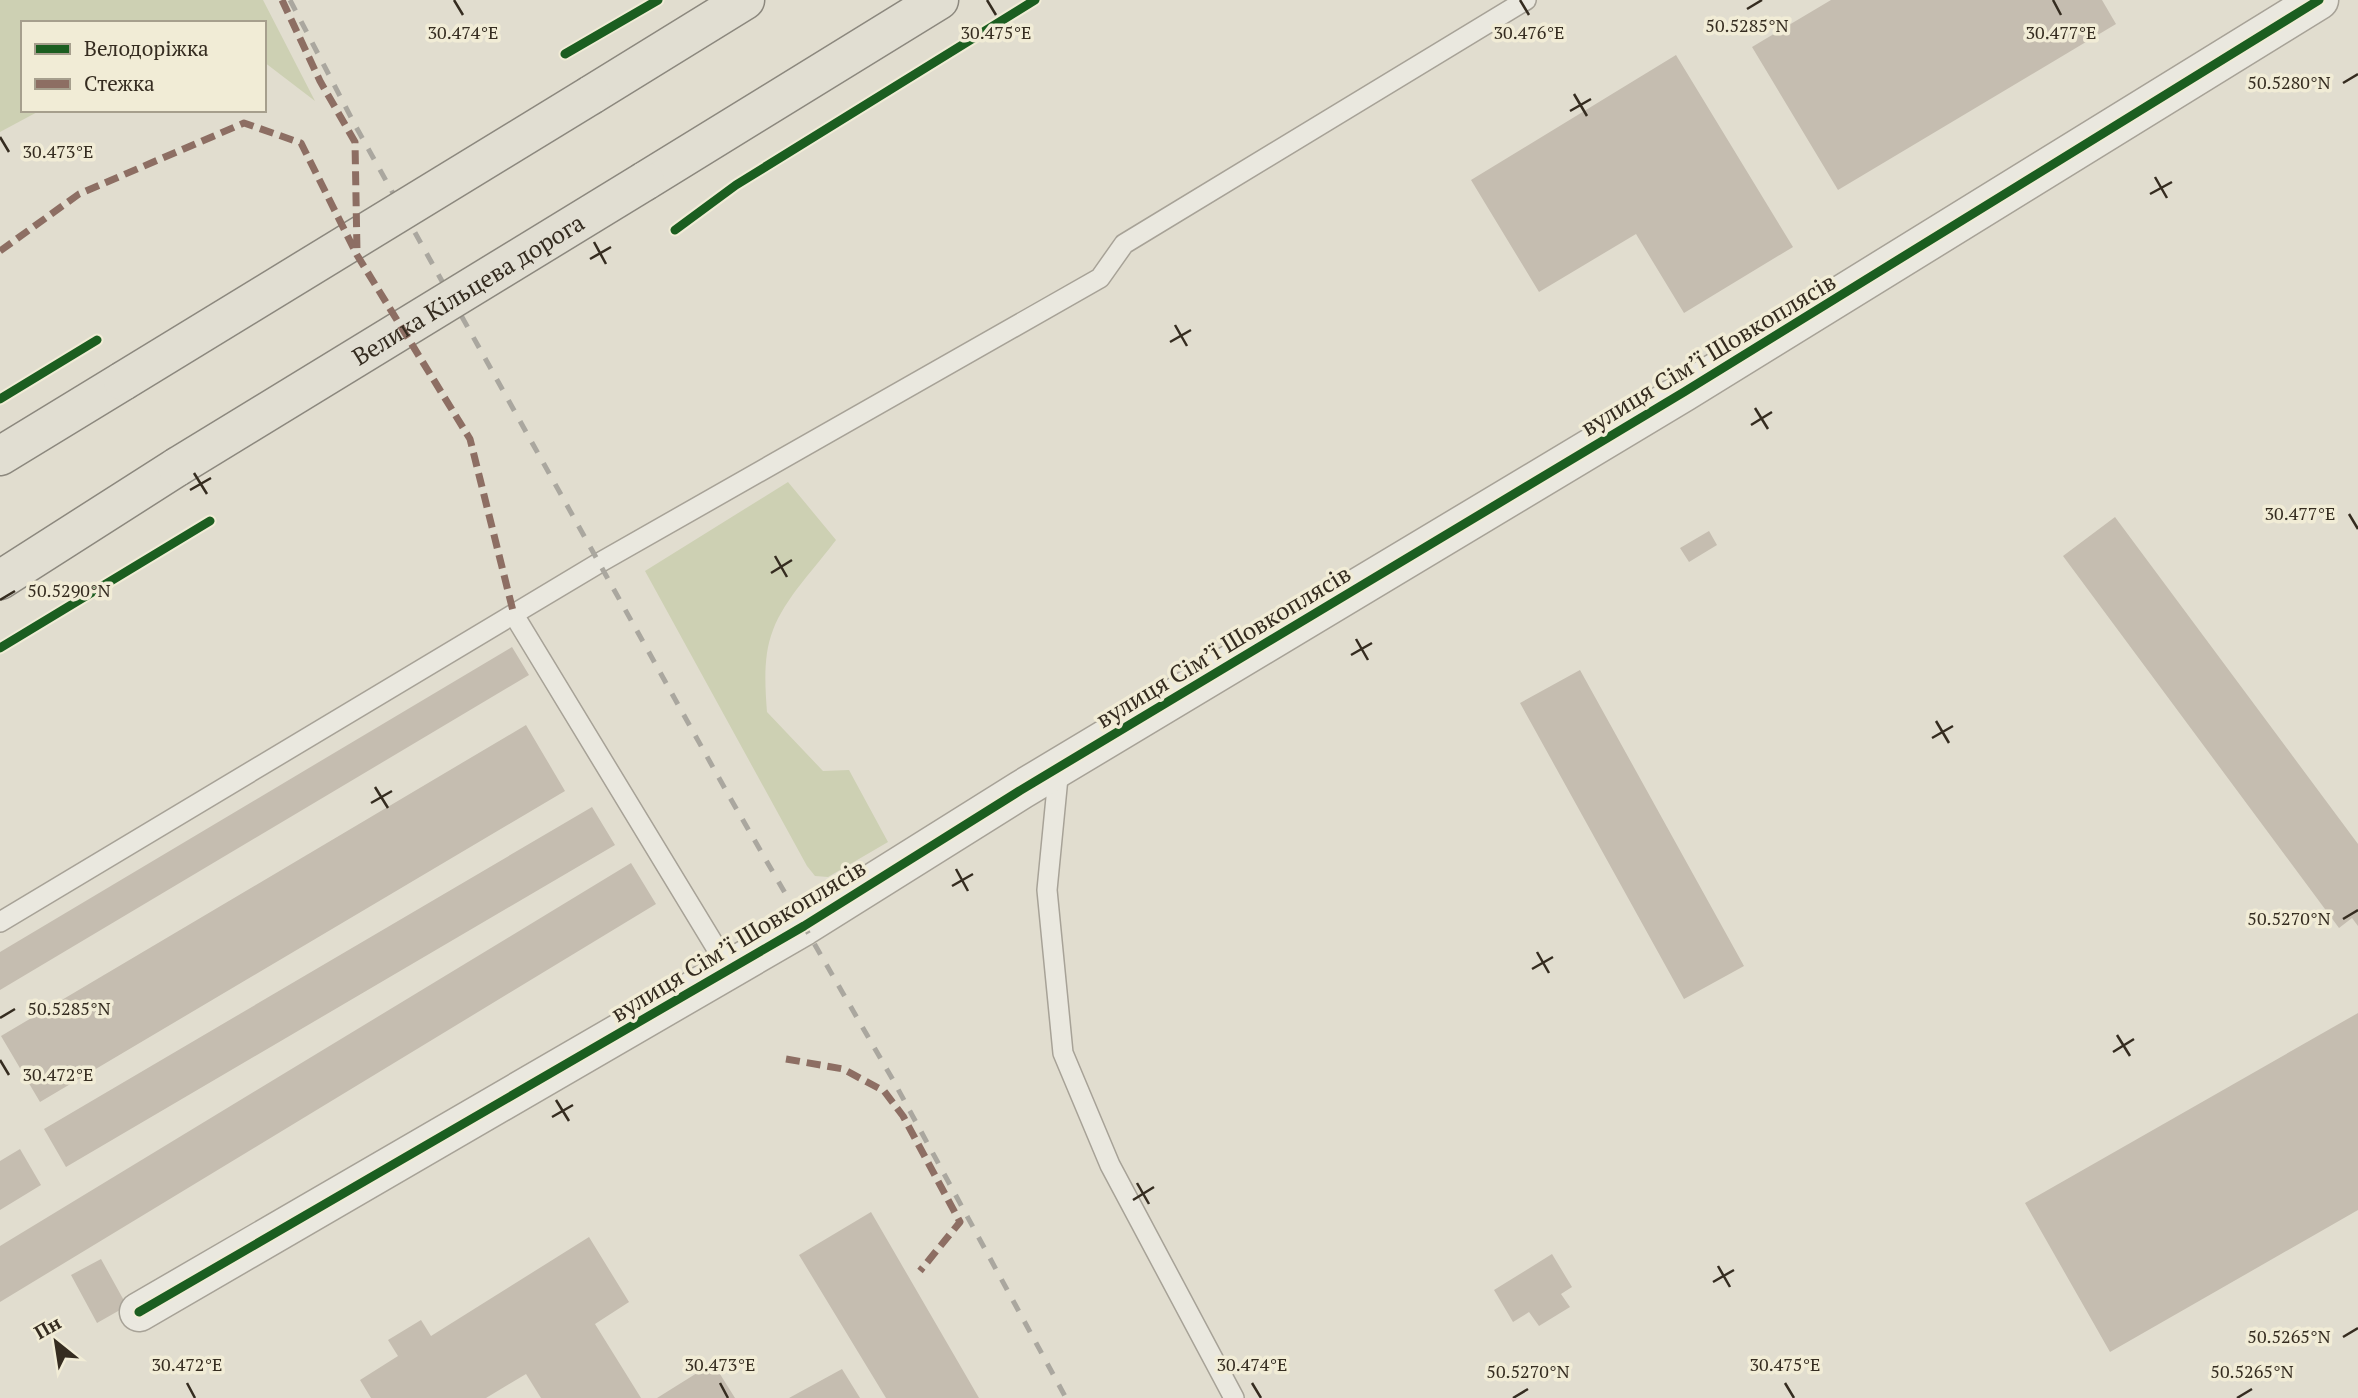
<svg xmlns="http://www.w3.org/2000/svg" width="2358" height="1398" font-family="'PT Serif',serif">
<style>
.green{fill:#cdd0b3}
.building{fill:#c5bdb0}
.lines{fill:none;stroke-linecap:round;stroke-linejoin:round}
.lane-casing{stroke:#a7a297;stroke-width:22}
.street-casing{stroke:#a7a297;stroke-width:41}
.primary-casing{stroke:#8c887e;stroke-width:41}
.lane{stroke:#eae8df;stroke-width:19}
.street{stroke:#eae8df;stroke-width:38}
.primary{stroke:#e1ded2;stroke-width:38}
.rail{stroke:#aaa79f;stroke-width:5;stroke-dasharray:12 12;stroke-linecap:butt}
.primary-bridge-casing{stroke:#8c887e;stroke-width:41;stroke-linecap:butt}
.primary-bridge{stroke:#e1ded2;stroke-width:38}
.quiet{stroke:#8d6e63;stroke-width:7;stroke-dasharray:14 7;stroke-linecap:butt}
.cycleway-casing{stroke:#f1ecd6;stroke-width:13}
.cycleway{stroke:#1b5e20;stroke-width:9}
.ticks{fill:none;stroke:#352c20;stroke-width:2.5}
.labels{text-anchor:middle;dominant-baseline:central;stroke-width:7;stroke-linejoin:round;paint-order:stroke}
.street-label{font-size:24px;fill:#352c20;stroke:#f1ecd6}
.ticks-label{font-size:18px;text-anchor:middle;fill:#352c20;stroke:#f1ecd6;stroke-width:7;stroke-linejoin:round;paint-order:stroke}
</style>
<rect width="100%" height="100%" fill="#e1ddcf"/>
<!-- green -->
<path class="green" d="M 0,0 L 263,0 L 315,101 L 264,62 L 264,23 L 23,23 L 23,110 L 41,110 L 0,132 Z
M 788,482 L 836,540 C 816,567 785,598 773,630 C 763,655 765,685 767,712 L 823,771 L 849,770 L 888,842 L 828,877 L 815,876 L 807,866 L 645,571 Z"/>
<!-- building -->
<path class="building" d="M 1831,0 L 2102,0 L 2116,24 L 1838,190 L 1752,47 Z
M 1676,55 L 1793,247 L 1684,313 L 1636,234 L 1539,292 L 1471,180 Z
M 2115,517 L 2358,844 L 2358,926 L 2352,918 L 2339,928 L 2063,556 Z
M 1709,531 L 1717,545 L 1689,562 L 1680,548 Z
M 512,647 L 529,675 L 0,990 L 0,952 Z
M 1580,670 L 1744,966 L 1684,999 L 1520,703 Z
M 526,725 L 565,791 L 40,1102 L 1,1036 Z
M 592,807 L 615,845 L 66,1167 L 44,1129 Z
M 631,863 L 656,904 L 0,1302 L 0,1246 Z
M 2358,1013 L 2358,1210 L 2110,1352 L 2025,1203 Z
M 20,1149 L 41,1185 L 0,1210 L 0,1161 Z
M 871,1212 L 979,1398 L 886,1398 L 799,1255 Z
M 589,1237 L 629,1302 L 595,1324 L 641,1398 L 541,1398 L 526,1374 L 486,1398 L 371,1398 L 360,1380 L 398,1356 L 388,1340 L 421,1320 L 431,1336 Z
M 1552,1254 L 1572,1287 L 1561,1294 L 1570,1307 L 1539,1326 L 1529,1312 L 1513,1322 L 1494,1290 Z
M 101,1259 L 127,1306 L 97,1323 L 71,1275 Z
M 713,1363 L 735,1398 L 657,1398 Z
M 842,1369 L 860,1398 L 789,1398 Z"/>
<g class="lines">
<!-- lane casing -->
<g class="lane-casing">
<path id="lane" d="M 514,615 L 729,969
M 1059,767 L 1047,890 L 1063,1053 L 1110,1165 L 1234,1398
M 0,922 L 599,563 L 1100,278 L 1124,244 L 1526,0"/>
</g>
<!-- street casing -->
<g class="street-casing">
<path id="street" d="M 139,1312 L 804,926 L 1021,790 L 1684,392 L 2319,0"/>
</g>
<!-- primary casing -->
<g class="primary-casing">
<path id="primary" d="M 591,95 L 745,0
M 645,181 L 939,0
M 0,456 L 123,381
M 0,580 L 177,467"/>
</g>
<!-- lane -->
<use href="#lane" class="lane"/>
<!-- street -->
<use href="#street" class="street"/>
<!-- primary -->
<use href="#primary" class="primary"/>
<!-- rail -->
<path class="rail" d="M 290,0 L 355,125 L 729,796 L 893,1080 L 1066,1398"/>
<!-- primary-bridge casing -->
<g class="primary-bridge-casing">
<g id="primary-bridge">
<path d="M 123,381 L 591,95"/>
<path id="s1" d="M 177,467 L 645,181"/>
</g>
</g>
<!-- primary-bridge -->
<use href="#primary-bridge" class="primary-bridge"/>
<!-- quiet -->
<path class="quiet" d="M 282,0 L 320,81 L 355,142 L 357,252
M 0,251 L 79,194 L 244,123 L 301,143 L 357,255 L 470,439 L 514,615
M 786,1059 L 843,1069 L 884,1091 L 903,1116 L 960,1222 L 920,1271"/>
<!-- cycleway casing -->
<g class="cycleway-casing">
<path id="cycleway" d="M 565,54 L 658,0
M 675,230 L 736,185 L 1035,0
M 0,399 L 97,340
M 0,648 L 210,521
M 139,1312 L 804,926 L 1021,790 L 1684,392 L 2319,0"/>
</g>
<!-- cycleway -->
<use href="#cycleway" class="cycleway"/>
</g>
<!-- ticks -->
<path class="ticks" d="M 454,0 L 463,15M 987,0 L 996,15M 1520,0 L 1529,15M 2053,0 L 2061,15M 1747,9 L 1762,0M 2343,83 L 2358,74M 1574,94 L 1587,116M 1570,111 L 1591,99M 0,137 L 9,152M 2155,177 L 2167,198M 2150,194 L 2172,182M 594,242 L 606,264M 590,259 L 611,247M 1175,325 L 1187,346M 1170,342 L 1191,330M 1755,408 L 1768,429M 1751,425 L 1772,412M 194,473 L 207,494M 190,490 L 211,478M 2349,514 L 2358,529M 775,556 L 787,577M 771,573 L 792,560M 0,600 L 15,591M 1356,639 L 1368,660M 1351,655 L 1372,643M 1936,721 L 1949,743M 1932,738 L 1953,726M 375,787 L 388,808M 371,803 L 392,791M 956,869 L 968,891M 952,886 L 973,874M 2343,919 L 2358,910M 1537,952 L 1549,973M 1532,969 L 1553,957M 0,1018 L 15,1009M 2117,1035 L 2130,1056M 2113,1052 L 2134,1039M 0,1060 L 9,1075M 556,1100 L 569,1121M 552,1117 L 573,1105M 1137,1183 L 1149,1204M 1133,1200 L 1154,1187M 1718,1266 L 1730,1287M 1713,1282 L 1734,1270M 2343,1337 L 2358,1328M 187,1383 L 195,1398M 720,1383 L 728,1398M 1252,1383 L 1261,1398M 1785,1383 L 1794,1398M 1513,1398 L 1528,1389M 2237,1398 L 2252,1389"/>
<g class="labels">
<!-- street labels -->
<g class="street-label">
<text stroke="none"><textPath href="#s1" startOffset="341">Велика Кільцева дорога</textPath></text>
<text transform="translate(1708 354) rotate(-31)">вулиця Сімʼї Шовкоплясів</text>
<text transform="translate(1223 646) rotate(-31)">вулиця Сімʼї Шовкоплясів</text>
<text transform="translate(738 940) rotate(-31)">вулиця Сімʼї Шовкоплясів</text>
</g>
</g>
<g class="ticks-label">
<text x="1747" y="32">50.5285°N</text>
<text x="463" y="39">30.474°E</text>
<text x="996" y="39">30.475°E</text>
<text x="1529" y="39">30.476°E</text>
<text x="2061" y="39">30.477°E</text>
<text x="2289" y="89">50.5280°N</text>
<text x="58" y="158">30.473°E</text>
<text x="2300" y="520">30.477°E</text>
<text x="69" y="597">50.5290°N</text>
<text x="2289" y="925">50.5270°N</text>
<text x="69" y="1015">50.5285°N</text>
<text x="58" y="1081">30.472°E</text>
<text x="2289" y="1343">50.5265°N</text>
<text x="187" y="1371">30.472°E</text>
<text x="720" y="1371">30.473°E</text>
<text x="1252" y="1371">30.474°E</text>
<text x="1785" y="1371">30.475°E</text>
<text x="1528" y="1378">50.5270°N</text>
<text x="2252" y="1378">50.5265°N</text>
</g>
<!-- legend -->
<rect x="21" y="21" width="245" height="91" fill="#f1ecd6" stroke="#a69f8d" stroke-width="2"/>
<rect x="35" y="44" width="35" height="10" fill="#1b5e20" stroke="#a69f8d" stroke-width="2"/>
<text x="84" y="56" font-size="21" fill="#352c20">Велодоріжка</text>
<rect x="35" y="79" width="35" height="10" fill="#8d6e63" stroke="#a69f8d" stroke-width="2"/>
<text x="84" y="91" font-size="21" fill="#352c20">Стежка</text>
<!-- north arrow -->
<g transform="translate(56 1342) rotate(330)" stroke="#f1ecd6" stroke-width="5" paint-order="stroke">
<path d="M0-5L12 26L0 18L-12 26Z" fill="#352c20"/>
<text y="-10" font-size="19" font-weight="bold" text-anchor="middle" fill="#352c20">Пн</text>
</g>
</svg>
